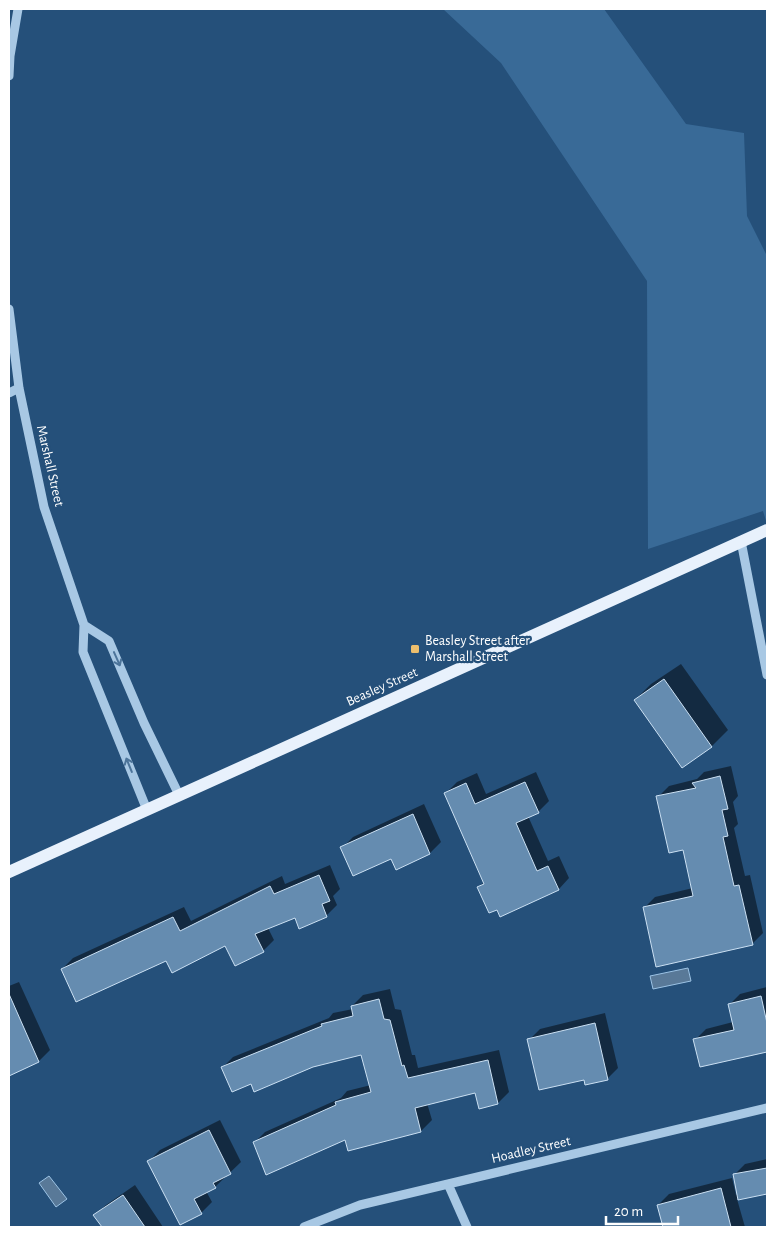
<svg xmlns="http://www.w3.org/2000/svg" width="776" height="1236" font-family="'Alegreya Sans',sans-serif">
<style>
.green{fill:#396a97}
.water{fill:#597998;stroke:#9cc3e5}
.shadow{fill:#0007}
.building{fill:#658cb0;stroke:#cbe0f3}
.lines{fill:none;stroke-linecap:round;stroke-linejoin:round}
.minor{stroke:#a8c8e4;stroke-width:9}
.major{stroke:#e8f1fc;stroke-width:12}
.oneway{stroke:#4c749a}
.poi-dot{fill:#edbf6d;stroke:#25507a;stroke-width:2}
.labels{text-anchor:middle;dominant-baseline:central;stroke-width:4.5;stroke-linejoin:round;paint-order:stroke}
.street-label{font-size:14px;fill:#fff;stroke:#25507a}
.poi-label{font-size:14px;fill:#fff;stroke:#25507a;text-anchor:start}
</style>
<rect width="100%" height="100%" fill="#25507a"/>
<!-- green -->
<path class="green" d="M 443,9 L 604,9 L 686,124 L 744,133 L 747,216 L 767,256 L 767,524 L 763,511 L 648,549 L 647,281 L 501,63 Z"/>
<!-- water -->
<path class="water" d="M 688,968 L 691,981 L 653,989 L 650,976 Z
M 49,1176 L 67,1199 L 56,1207 L 39,1183 Z"/>
<!-- shadow -->
<path class="shadow" d="M 681,664 L 728,730 L 712,746 L 682,766 L 635,700 L 651,684 Z
M 731,766 L 738,796 L 733,802 L 738,824 L 734,828 L 745,876 L 750,875 L 763,933 L 752,944 L 644,908 L 655,897 L 693,888 L 684,848 L 658,797 L 669,786 L 697,779 L 704,772 Z
M 536,772 L 549,801 L 538,812 L 528,816 L 548,861 L 559,856 L 569,878 L 559,889 L 500,915 L 497,908 L 478,888 L 484,882 L 446,793 L 457,782 L 477,773 L 486,794 Z
M 424,804 L 441,842 L 430,853 L 396,868 L 392,857 L 342,848 L 353,837 Z
M 330,865 L 340,889 L 333,896 L 337,905 L 326,916 L 295,916 L 268,928 L 274,940 L 263,951 L 225,944 L 166,960 L 62,969 L 73,958 L 184,907 L 191,921 L 282,876 L 285,884 Z
M 19,982 L 50,1050 L 39,1061 L 9,1074 L 9,986 Z
M 767,987 L 767,1051 L 701,1066 L 695,1040 L 706,1029 L 733,1022 L 729,1005 L 740,994 Z
M 390,989 L 395,1009 L 401,1010 L 412,1055 L 415,1055 L 418,1068 L 499,1050 L 509,1092 L 498,1103 L 476,1092 L 427,1103 L 432,1120 L 421,1131 L 349,1149 L 346,1138 L 254,1143 L 265,1132 L 341,1098 L 347,1091 L 371,1085 L 362,1053 L 251,1082 L 222,1068 L 233,1057 L 329,1018 L 333,1013 L 353,1009 L 352,1006 L 363,995 Z
M 605,1013 L 618,1068 L 607,1079 L 585,1078 L 529,1040 L 540,1029 Z
M 220,1120 L 241,1162 L 215,1187 L 206,1191 L 212,1202 L 201,1213 L 149,1161 L 160,1150 Z
M 767,1159 L 767,1193 L 737,1199 L 745,1227 L 664,1227 L 658,1205 L 669,1194 L 732,1178 L 736,1195 L 738,1194 L 734,1175 L 745,1164 Z
M 135,1185 L 163,1227 L 103,1227 L 95,1215 L 106,1205 Z"/>
<!-- building -->
<path class="building" d="M 664,679 L 712,747 L 682,768 L 634,700 Z
M 720,776 L 728,809 L 722,810 L 728,836 L 723,837 L 734,886 L 739,885 L 753,945 L 656,967 L 643,907 L 693,896 L 683,850 L 669,853 L 656,796 L 696,788 L 692,783 Z
M 525,782 L 539,813 L 516,823 L 537,871 L 548,866 L 559,890 L 500,917 L 497,910 L 489,913 L 477,887 L 484,884 L 444,793 L 466,783 L 475,804 Z
M 413,814 L 430,854 L 396,870 L 391,859 L 353,876 L 340,847 Z
M 319,875 L 330,901 L 322,904 L 327,917 L 299,929 L 295,918 L 255,934 L 264,952 L 235,966 L 225,946 L 172,973 L 166,961 L 76,1002 L 61,969 L 173,917 L 180,931 L 270,886 L 274,894 Z
M 9,994 L 39,1062 L 9,1076 Z
M 761,996 L 767,1023 L 767,1052 L 700,1067 L 693,1039 L 734,1030 L 728,1004 Z
M 379,999 L 384,1019 L 390,1020 L 402,1066 L 404,1065 L 408,1078 L 488,1060 L 498,1104 L 479,1109 L 475,1093 L 415,1108 L 421,1132 L 348,1151 L 345,1140 L 266,1175 L 253,1142 L 336,1105 L 335,1102 L 371,1092 L 361,1055 L 313,1067 L 254,1092 L 251,1084 L 232,1092 L 221,1067 L 322,1026 L 321,1024 L 353,1016 L 351,1006 Z
M 595,1023 L 608,1080 L 585,1085 L 584,1080 L 539,1090 L 527,1039 Z
M 209,1130 L 231,1174 L 213,1183 L 216,1188 L 194,1199 L 202,1214 L 180,1225 L 147,1161 Z
M 767,1168 L 767,1194 L 738,1200 L 733,1174 Z
M 721,1188 L 731,1227 L 663,1227 L 657,1205 Z
M 123,1195 L 145,1227 L 102,1227 L 93,1215 Z"/>
<g class="lines">
<!-- minor -->
<path class="minor" d="M 9,76 L 10,56 L 18,9
M 9,309 L 19,388 L 44,507 L 84,625 L 83,652 L 147,810
M 9,393 L 19,388
M 741,541 L 767,675
M 84,625 L 109,641 L 144,723 L 179,795
M 448,1184 L 467,1227
M 304,1227 L 360,1205 L 767,1108"/>
<!-- major -->
<path class="major" d="M 9,872 L 767,530"/>
</g>
<!-- one-way arrows -->
<defs><path id="oneway-shaft" d="M-6 0H5M1.5-3L5.5 0L1.5 3" fill="none" stroke-width="1.6" stroke-linecap="round" stroke-linejoin="round" transform="scale(1.25)"/></defs>
<g class="oneway">
<use href="#oneway-shaft" transform="translate(117 659) rotate(66)"/>
<use href="#oneway-shaft" transform="translate(129 765) rotate(-112)"/>
</g>
<!-- markers -->
<rect class="poi-dot" x="410" y="644" width="10" height="10" rx="2.5"/>
<g class="labels">
<!-- street labels -->
<g class="street-label">
<text transform="translate(50 466) rotate(77)">Marshall Street</text>
<text transform="translate(382 687) rotate(-24)">Beasley Street</text>
<text transform="translate(531 1150) rotate(-13)">Hoadley Street</text>
</g>
<!-- poi labels -->
<g class="poi-label">
<text x="425" y="641">Beasley Street after<tspan x="425" dy="16">Marshall Street</tspan></text>
</g>
</g>
<!-- border -->
<rect width="776" height="1236" fill="none" stroke="#ffffff" stroke-width="20"/>
<!-- scale -->
<path d="M606 1216v8h72v-8" fill="none" stroke="#ffffff" stroke-width="2.5"/>
<text x="614" y="1216" font-size="15" fill="#ffffff" stroke="#25507a" stroke-width="4" paint-order="stroke">20 m</text>
</svg>
